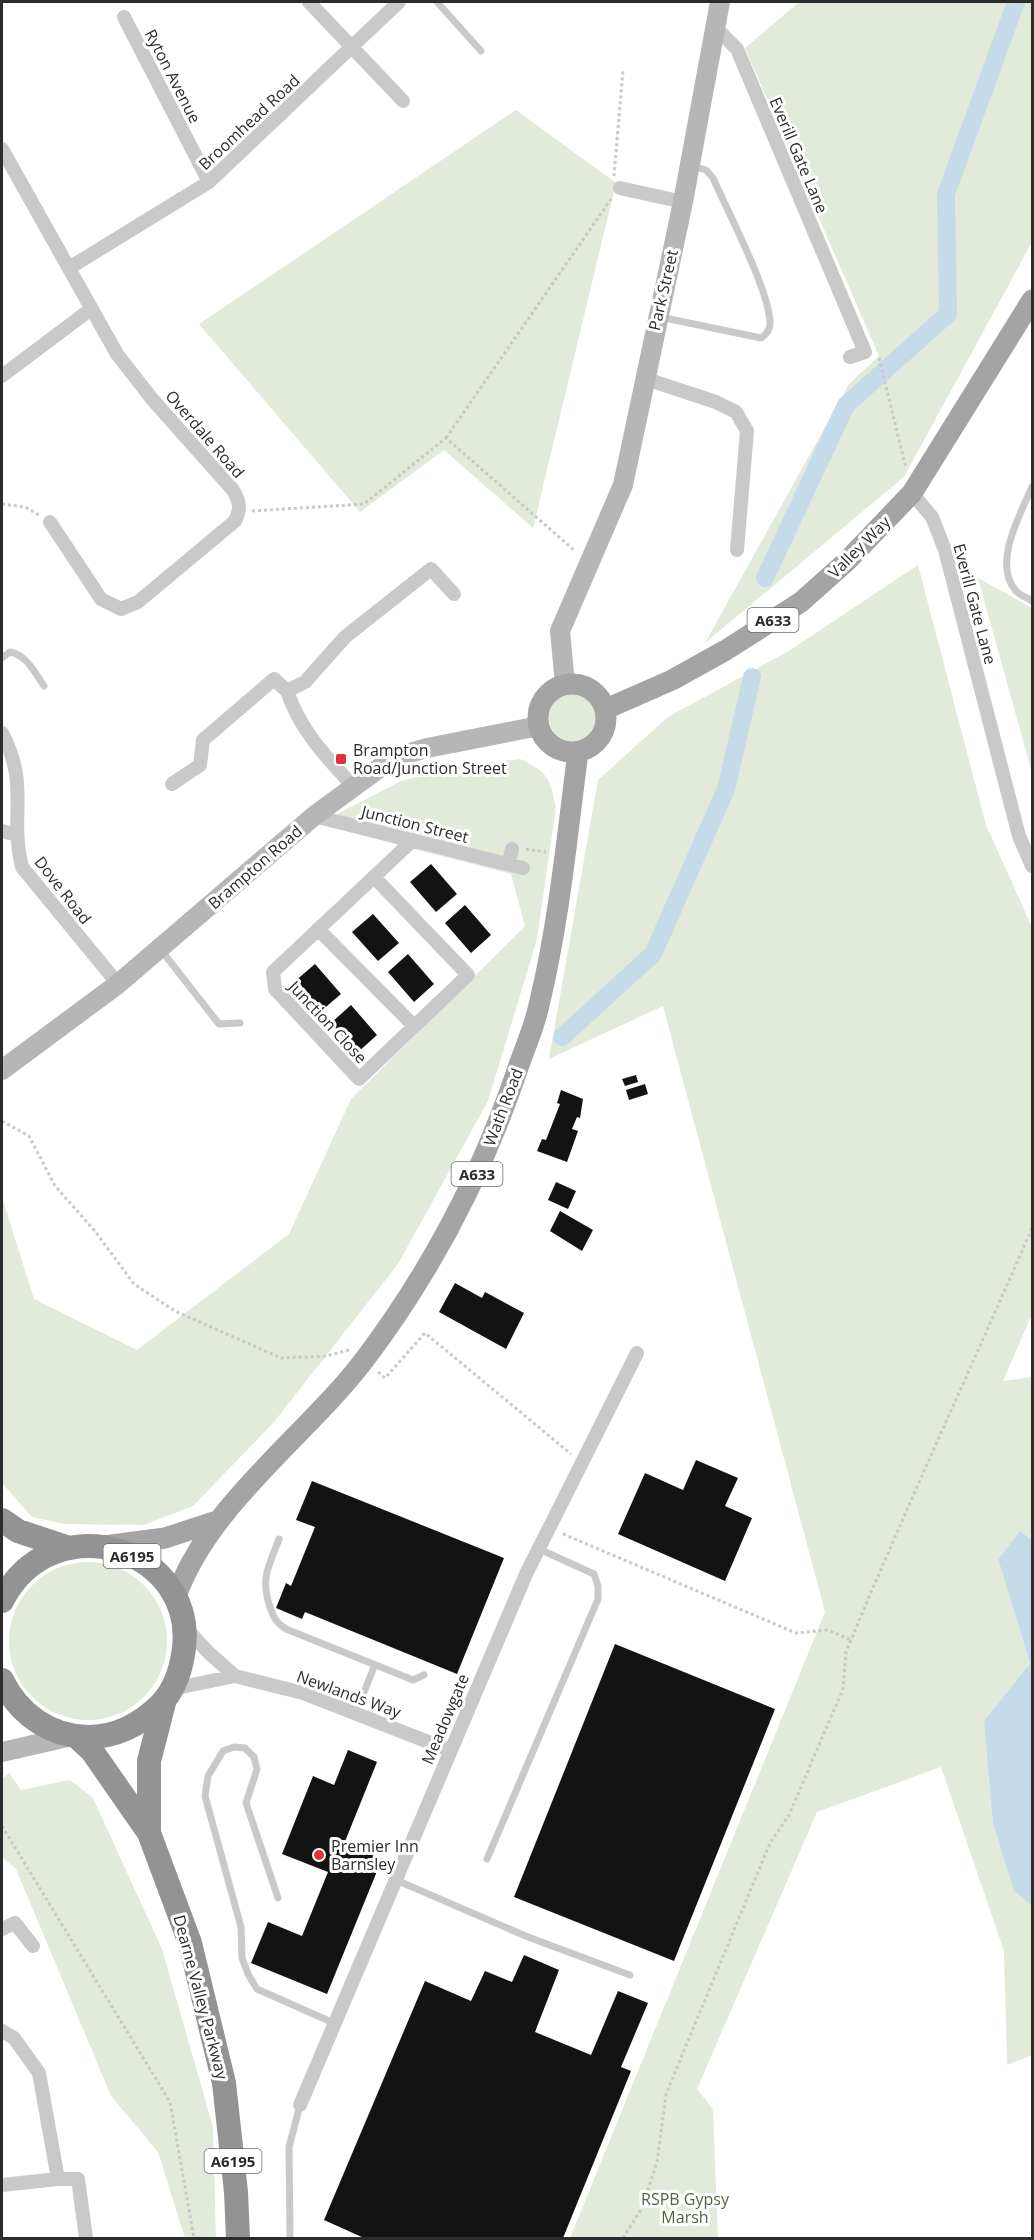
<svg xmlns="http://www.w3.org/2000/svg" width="1034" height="2240" font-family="'Open Sans',sans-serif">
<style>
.green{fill:#e2eada}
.water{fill:#c6dbe9}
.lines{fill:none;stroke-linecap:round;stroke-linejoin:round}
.canal{stroke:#c6dbe9;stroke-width:18}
.building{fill:#131313}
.path{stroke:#c9c9c9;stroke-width:3;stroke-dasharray:3 3;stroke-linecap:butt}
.lane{stroke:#c9c9c9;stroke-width:7}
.street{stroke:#c9c9c9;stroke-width:14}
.secondary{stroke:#b6b6b6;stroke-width:20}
.primary{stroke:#a4a4a4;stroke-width:21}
.highway{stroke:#939393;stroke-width:24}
.poi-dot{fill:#df323d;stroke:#fff;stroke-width:2}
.labels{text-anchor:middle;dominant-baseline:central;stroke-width:6;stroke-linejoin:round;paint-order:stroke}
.shield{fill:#fff;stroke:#6b6b6b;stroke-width:1.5}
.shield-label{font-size:15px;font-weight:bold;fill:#2c2c2c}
.street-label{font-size:16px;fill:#2c2c2c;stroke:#fff}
.poi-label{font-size:16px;fill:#2c2c2c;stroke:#fff;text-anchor:start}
.park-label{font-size:16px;fill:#4f663b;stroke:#fff}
</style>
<rect width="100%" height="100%" fill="#fff"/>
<!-- green -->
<path class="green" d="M 799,2 L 1032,2 L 1032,242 L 904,477 L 705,643 L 849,384 L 879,356 L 745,48 Z
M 516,110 L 616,183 L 533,528 L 444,450 L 360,512 L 199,324 Z
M 918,565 L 986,825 L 1032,927 L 1032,1314 L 1003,1381 L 1032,1377 L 1032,1540 L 1020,1531 L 998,1559 L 1030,1663 L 984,1721 L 1014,1891 L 1032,1906 L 1032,2055 L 1007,2065 L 1004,1951 L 941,1767 L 817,1812 L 697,2089 L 713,2109 L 718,2238 L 570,2238 L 825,1612 L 663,1006 L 549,1059 L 598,780 L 668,717 L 789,651 Z
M 978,578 L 1032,608 L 1032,773 Z
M549 718a24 24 0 1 1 48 0a24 24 0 1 1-48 0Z
M 520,759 C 548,772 549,777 556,807 L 537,939 L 488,1101 L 398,1264 L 274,1422 L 193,1506 L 144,1525 L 63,1524 L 32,1517 L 2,1483 L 2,1197 L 34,1299 L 137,1350 L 289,1234 L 351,1099 L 525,926 L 511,874 L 318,824 L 401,781 L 455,767 Z
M9 1641a79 79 0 1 1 158 0a79 79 0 1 1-158 0Z
M 9,1773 L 21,1790 L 70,1780 L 93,1798 L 162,1949 L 213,2127 L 216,2238 L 185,2238 L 158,2152 L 111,2096 L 16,1869 L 2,1857 L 2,1779 Z"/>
<!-- water -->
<path class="water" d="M 1020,1531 L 1032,1540 L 1032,1906 L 1014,1891 L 993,1823 L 984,1721 L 1030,1663 L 998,1559 Z"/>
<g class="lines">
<!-- canal -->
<path class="canal" d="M 765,578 L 846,405 L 948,314 L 946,194 L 1016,2
M 562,1037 L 653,954 L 726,789 L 752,677"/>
</g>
<!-- building -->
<path class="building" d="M 431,864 L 457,894 L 436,912 L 410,882 Z
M 465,905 L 491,935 L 471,953 L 445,923 Z
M 373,914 L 399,943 L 378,961 L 352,932 Z
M 408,954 L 434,984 L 414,1002 L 388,972 Z
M 315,964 L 341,994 L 320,1012 L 294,982 Z
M 351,1005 L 377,1035 L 357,1053 L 331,1023 Z
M 636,1075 L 638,1082 L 625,1086 L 622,1079 Z
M 645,1084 L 648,1094 L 629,1100 L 626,1090 Z
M 561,1090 L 583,1099 L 580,1118 L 577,1117 L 572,1129 L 578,1131 L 567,1162 L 537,1151 L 542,1139 L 546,1140 L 560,1104 L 557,1103 Z
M 556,1182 L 576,1191 L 568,1209 L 548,1200 Z
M 560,1211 L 593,1230 L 582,1251 L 550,1231 Z
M 455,1283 L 482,1298 L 485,1292 L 524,1313 L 506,1349 L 439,1312 Z
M 696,1460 L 738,1478 L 725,1506 L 752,1518 L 725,1581 L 618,1534 L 645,1473 L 683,1490 Z
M 312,1481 L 504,1558 L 457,1674 L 305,1612 L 302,1619 L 276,1608 L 286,1583 L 291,1586 L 315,1527 L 296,1520 Z
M 615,1644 L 775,1709 L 674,1961 L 514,1897 Z
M 348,1750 L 377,1762 L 344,1844 L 382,1859 L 327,1994 L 251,1963 L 268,1922 L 302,1936 L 328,1872 L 282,1854 L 313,1776 L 334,1785 Z
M 524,1955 L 559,1970 L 535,2032 L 591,2055 L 618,1991 L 648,2003 L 621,2067 L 631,2071 L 563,2238 L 364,2238 L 324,2220 L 425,1981 L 471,2001 L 485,1971 L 512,1982 Z"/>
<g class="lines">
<!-- path -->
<path class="path" d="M 614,176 L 623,70
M 879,358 L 906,468
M 446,438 L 611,199
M 2,504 L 25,507 L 39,515
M 252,511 L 364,504 L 446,438 L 575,551
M 526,849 L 546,852
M 2,1121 L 29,1136 L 55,1186 L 94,1230 L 134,1284 L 175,1311 L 281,1358 L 326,1356 L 349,1350
M 378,1372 L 385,1378 L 425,1333 L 571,1454
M 563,1534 L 796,1633 L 828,1630 L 851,1640
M 2,1826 L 170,2102 L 194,2238
M 623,2238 L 642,2208 L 657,2162 L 666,2094 L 770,1843 L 789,1815 L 843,1689 L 846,1652 L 851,1640 C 909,1501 972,1366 1032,1228"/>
<!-- lane -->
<path class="lane" d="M 437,2 L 481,51
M 660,317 L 761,338 C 767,334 770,330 770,323 C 770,292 727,210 713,178 L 706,170 L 692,166
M 1032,487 C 1020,515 992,564 1016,591 C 1019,595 1028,598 1032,601
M 2,658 L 10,652 C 27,655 35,673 44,686
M 161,950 L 219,1024 L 240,1023
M 279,1539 C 269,1566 260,1578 270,1607 C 274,1618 276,1623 286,1629 L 413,1680 L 424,1675
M 356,1712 L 374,1667
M 487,1859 L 598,1599 L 598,1586 L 594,1574 L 539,1549
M 396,1880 L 528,1937 L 630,1975
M 278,1898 L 246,1803 L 257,1769 L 254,1757 L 245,1748 L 234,1747 L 223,1751 L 208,1776 L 205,1796 L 241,1927 L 242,1958 L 248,1974 L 257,1989 L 336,2024
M 290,2238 L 289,2147 L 300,2105"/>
<!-- street -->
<path class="street" d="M 309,2 L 403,101
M 124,17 L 209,182
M 717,29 L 737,49 L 865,352 L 850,357
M 2,149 L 117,354 L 152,399 L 233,490 C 240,502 241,509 235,521 L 138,602 L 121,609 L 101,599 L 50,522
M 620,188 L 683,202
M 69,268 L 209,182 L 399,2
M 2,376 L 91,309
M 643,378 L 716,402 L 736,412 L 747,431 L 737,550
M 912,493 L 932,517 L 945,550 L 1019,836 L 1032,866
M 287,691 L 305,682 L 345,637 L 431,569 L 454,594
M 287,691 C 300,730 326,757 353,786
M 2,733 C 30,785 9,817 22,867 L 118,984
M 172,784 L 200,765 L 203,740 L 274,679 L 287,691
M 314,816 L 523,868
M 2,831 L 17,835
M 508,864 L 512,849
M 374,877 L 468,975 L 359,1079 L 275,989 L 273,972 L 413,840
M 318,929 L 414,1026
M 183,1625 L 208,1652 L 235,1676
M 172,1689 L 235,1676 L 303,1693 L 449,1750
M 2,1929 L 15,1923 L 33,1946
M 2,2031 L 14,2038 L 39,2073 L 58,2179 L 78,2179 L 86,2238
M 300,2105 L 526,1574 L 637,1353
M 2,2185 L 58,2179"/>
<!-- secondary -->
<path class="secondary" d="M 565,684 L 560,631 L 623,485 L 683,202 L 720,2
M 2,1070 L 118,984 L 314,816 L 378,769 L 396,757 L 427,748 L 539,726
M 2,1752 L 72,1736"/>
<!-- primary -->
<path class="primary" d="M538 718a34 34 0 1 1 68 0a34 34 0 1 1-68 0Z
M 606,709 L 672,680 L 726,650 L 801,602 L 847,561 L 912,493 L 1032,300
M 104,1546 L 165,1538 L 217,1521
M 175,1599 C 208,1504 305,1438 365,1359 C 432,1270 484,1170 519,1065 C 526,1045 535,1025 539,1005 C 559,923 567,837 578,752"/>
<!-- highway -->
<path class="highway" d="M 2,1520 L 18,1531 L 66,1547
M 2,1601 C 53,1501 202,1549 183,1655 C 180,1673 174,1690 161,1704 C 141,1724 117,1737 88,1737 C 49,1736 19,1714 2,1680
M 77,1737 L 92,1751 L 149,1833 L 190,1943 L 224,2083 L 236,2192 L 238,2238
M 149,1833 L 149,1761 L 165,1699"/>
</g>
<!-- markers -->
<g class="poi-dot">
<rect x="335" y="753" width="12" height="12" rx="3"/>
<circle cx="319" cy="1855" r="6"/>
</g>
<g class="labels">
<!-- shield labels -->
<g class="shield">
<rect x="747.5" y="608" width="51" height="24" rx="4.5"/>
<rect x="451.5" y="1162" width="51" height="24" rx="4.5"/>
<rect x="103.5" y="1544" width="57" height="24" rx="4.5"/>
<rect x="204.5" y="2149" width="57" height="24" rx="4.5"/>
</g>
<g class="shield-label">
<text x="773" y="620">A633</text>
<text x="477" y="1174">A633</text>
<text x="132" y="1556">A6195</text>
<text x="233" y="2161">A6195</text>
</g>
<!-- street labels -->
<g class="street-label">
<text transform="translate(173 76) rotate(63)">Ryton Avenue</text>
<text transform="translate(249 122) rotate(-43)">Broomhead Road</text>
<text transform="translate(799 155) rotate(67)">Everill Gate Lane</text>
<text transform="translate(663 290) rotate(-77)">Park Street</text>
<text transform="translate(205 434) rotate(49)">Overdale Road</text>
<text transform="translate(859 547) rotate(-45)">Valley Way</text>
<text transform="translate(975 604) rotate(75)">Everill Gate Lane</text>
<text transform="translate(415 824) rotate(14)">Junction Street</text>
<text transform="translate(255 867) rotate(-41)">Brampton Road</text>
<text transform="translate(63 890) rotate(52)">Dove Road</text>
<text transform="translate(328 1022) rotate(47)">Junction Close</text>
<text transform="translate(503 1107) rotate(-69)">Wath Road</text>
<text transform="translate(349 1694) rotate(20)">Newlands Way</text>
<text transform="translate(445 1719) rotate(-67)">Meadowgate</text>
<text transform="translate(201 1997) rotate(75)">Dearne Valley Parkway</text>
</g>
<!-- poi labels -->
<g class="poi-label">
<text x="353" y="750">Brampton<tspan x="353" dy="18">Road/Junction Street</tspan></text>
<text x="331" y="1846">Premier Inn<tspan x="331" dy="18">Barnsley</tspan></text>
</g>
<!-- park labels -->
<g class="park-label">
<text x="685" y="2199">RSPB Gypsy<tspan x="685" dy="18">Marsh</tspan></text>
</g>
</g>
<!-- border -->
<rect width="1034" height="2240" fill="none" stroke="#2c2c2c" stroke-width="6"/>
</svg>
